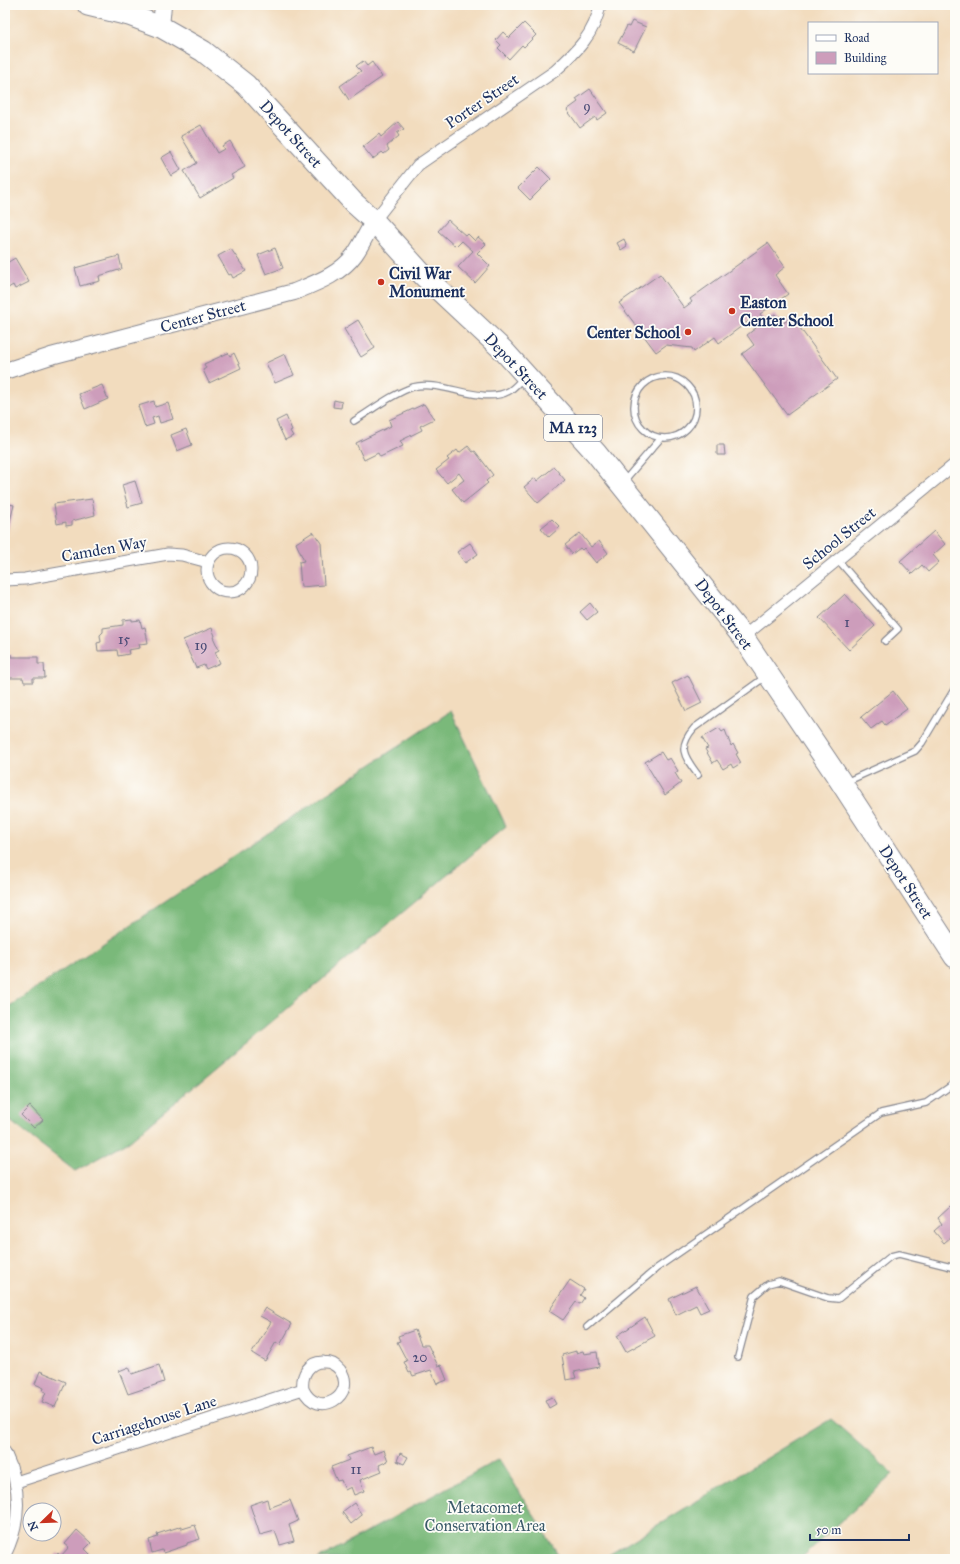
<svg xmlns="http://www.w3.org/2000/svg" width="960" height="1564" font-family="'IM FELL Great Primer',serif">
<style>
.forest{fill:#7ab97a;stroke:#4a746c}
.building{fill:#cd9dbb}
.lines{fill:none;stroke-linecap:round;stroke-linejoin:round}
.lane-casing{stroke:#86868e;stroke-width:8}
.street-casing{stroke:#86868e;stroke-width:13}
.secondary-casing{stroke:#86868e;stroke-width:18}
.highway-casing{stroke:#86868e;stroke-width:23}
.lane{stroke:#fff;stroke-width:5.5}
.street{stroke:#fff;stroke-width:11}
.secondary{stroke:#fff;stroke-width:16}
.highway{stroke:#fff;stroke-width:21}
.poi-dot{fill:#c8321e;stroke:#fdfcf7;stroke-width:1.5}
.labels{text-anchor:middle;dominant-baseline:central;stroke-width:3.5;stroke-linejoin:round;paint-order:stroke}
.number-label{font-size:14px;fill:#484a75}
.shield{fill:#fdfcf7;stroke:#5f6c8c;stroke-width:1}
.shield-label{font-size:15px;font-weight:bold;fill:#1b2f5e}
.street-label{font-size:16px;fill:#1b2f5e;stroke:#fdfcf7}
.poi-label{font-size:16px;font-weight:bold;fill:#1b2f5e;stroke:#fdfcf7;text-anchor:start}
.park-label{font-size:16px;fill:#3a5a6a;stroke:#fdfcf7}
</style>
<rect width="100%" height="100%" fill="#fdfcf7"/>
<filter id="ink" filterUnits="userSpaceOnUse"><feTurbulence type="fractalNoise" baseFrequency=".025" numOctaves="2"/><feDisplacementMap in="SourceGraphic" scale="8" xChannelSelector="R" yChannelSelector="G"/><feConvolveMatrix kernelMatrix="1 2 1 2 8 2 1 2 1" color-interpolation-filters="sRGB"/></filter>
<filter id="wash" filterUnits="userSpaceOnUse"><feTurbulence type="fractalNoise" baseFrequency=".012" numOctaves="4" result="noise"/><feDisplacementMap in="SourceGraphic" scale="16" xChannelSelector="R" yChannelSelector="G"/><feGaussianBlur stdDeviation="0.9" result="paint"/><feColorMatrix in="noise" values="0 0 0 0 0 0 0 0 0 0 0 0 0 0 0 0 0 1.4 0 .05"/><feComposite in="paint" operator="in"/></filter>
<g filter="url(#wash)">
<rect width="100%" height="100%" fill="#f2dcbe"/>
<!-- forest -->
<path class="forest" d="M 451,711 L 506,826 L 129,1141 L 75,1171 L 5,1117 L 5,1009 Z
M 831,1419 L 893,1474 L 800,1559 L 602,1559 Z
M 499,1459 L 561,1559 L 318,1559 Z"/>
<g id="blocks">
<!-- building -->
<path class="building" d="M 632,21 L 646,27 L 634,51 L 618,43 L 627,26 L 629,27 Z
M 524,23 L 536,35 L 524,47 L 522,45 L 509,59 L 498,48 L 501,45 L 496,40 L 503,32 L 509,38 Z
M 363,61 L 367,66 L 372,62 L 382,77 L 349,100 L 340,86 L 361,71 L 356,66 Z
M 590,89 L 607,113 L 597,120 L 595,117 L 580,128 L 567,110 L 578,102 L 576,99 Z
M 398,122 L 404,129 L 397,133 L 399,136 L 387,146 L 389,150 L 384,154 L 382,152 L 373,159 L 363,147 L 379,134 L 381,137 Z
M 201,125 L 217,153 L 224,149 L 222,146 L 230,141 L 245,167 L 231,175 L 233,178 L 200,198 L 184,171 L 197,163 L 181,136 Z
M 171,152 L 181,170 L 171,176 L 161,158 Z
M 539,167 L 551,179 L 530,200 L 518,188 Z
M 448,220 L 466,236 L 468,234 L 475,241 L 478,237 L 486,244 L 477,253 L 490,266 L 475,283 L 458,267 L 473,251 L 462,241 L 456,247 L 438,231 Z
M 624,239 L 627,246 L 621,250 L 617,243 Z
M 768,243 L 785,267 L 775,275 L 788,294 L 760,314 L 765,321 L 775,314 L 782,324 L 792,317 L 837,379 L 787,415 L 742,354 L 754,345 L 747,335 L 756,328 L 750,320 L 719,343 L 715,337 L 694,352 L 692,348 L 666,345 L 656,352 L 619,303 L 660,274 L 684,308 L 692,302 L 690,299 Z
M 275,248 L 283,268 L 266,274 L 258,255 Z
M 231,249 L 246,271 L 233,278 L 231,274 L 229,275 L 218,256 Z
M 119,256 L 122,269 L 99,276 L 100,281 L 80,286 L 75,268 Z
M 15,258 L 29,282 L 15,289 L 13,285 L 5,290 L 5,264 Z
M 358,320 L 375,348 L 361,357 L 344,329 Z
M 228,353 L 230,356 L 234,353 L 241,368 L 209,383 L 203,370 L 206,368 L 204,364 Z
M 285,354 L 294,375 L 275,383 L 266,363 Z
M 102,385 L 108,399 L 85,409 L 79,394 Z
M 334,400 L 342,402 L 341,408 L 333,407 Z
M 154,401 L 155,407 L 168,403 L 173,419 L 160,423 L 158,416 L 152,418 L 154,424 L 145,427 L 138,406 Z
M 424,404 L 434,419 L 420,426 L 422,430 L 400,441 L 403,446 L 380,457 L 378,453 L 364,460 L 356,443 L 391,426 L 389,420 Z
M 286,416 L 292,430 L 290,431 L 293,436 L 285,440 L 276,421 Z
M 186,429 L 192,445 L 177,451 L 171,435 Z
M 717,445 L 724,445 L 725,455 L 717,455 Z
M 468,446 L 473,452 L 475,451 L 493,475 L 486,481 L 488,483 L 463,503 L 452,489 L 464,480 L 459,473 L 447,483 L 436,470 L 449,460 L 447,458 L 457,450 L 459,453 Z
M 554,467 L 565,480 L 538,503 L 524,487 L 535,478 L 537,481 Z
M 135,481 L 142,503 L 128,507 L 122,485 Z
M 92,499 L 95,515 L 72,521 L 72,525 L 66,526 L 66,522 L 57,524 L 54,504 Z
M 5,503 L 14,505 L 7,533 L 5,532 Z
M 552,519 L 560,527 L 549,537 L 541,528 Z
M 934,531 L 945,544 L 933,555 L 939,562 L 928,572 L 922,565 L 912,574 L 900,561 Z
M 313,532 L 321,543 L 324,585 L 301,587 L 299,562 L 304,561 L 296,543 Z
M 580,533 L 591,547 L 599,541 L 608,553 L 596,563 L 584,548 L 582,550 L 580,548 L 572,554 L 565,545 Z
M 470,543 L 478,554 L 465,563 L 457,552 Z
M 845,594 L 875,626 L 849,650 L 819,618 Z
M 590,603 L 597,612 L 587,620 L 580,612 Z
M 132,619 L 132,621 L 140,620 L 142,628 L 145,627 L 148,643 L 139,644 L 140,648 L 128,650 L 129,654 L 118,656 L 117,650 L 98,651 L 97,643 L 101,642 L 100,635 L 103,632 L 103,628 L 123,625 L 123,620 Z
M 212,628 L 215,636 L 213,637 L 219,650 L 215,652 L 220,663 L 206,669 L 204,665 L 196,668 L 183,640 Z
M 5,655 L 12,655 L 12,657 L 38,657 L 38,664 L 44,664 L 45,678 L 33,678 L 33,682 L 24,682 L 23,678 L 5,678 Z
M 688,675 L 702,703 L 686,711 L 672,683 Z
M 893,691 L 907,709 L 885,725 L 882,721 L 871,729 L 861,717 Z
M 719,728 L 722,732 L 725,730 L 731,746 L 733,744 L 738,753 L 736,754 L 741,763 L 733,768 L 731,764 L 723,769 L 717,760 L 713,763 L 705,749 L 708,748 L 702,738 Z
M 661,752 L 666,760 L 670,758 L 678,771 L 675,773 L 681,783 L 665,795 L 645,762 Z
M 30,1106 L 43,1120 L 34,1128 L 21,1115 Z
M 951,1206 L 955,1211 L 955,1238 L 952,1236 L 944,1243 L 934,1231 L 942,1224 L 938,1218 Z
M 570,1280 L 584,1289 L 580,1295 L 584,1298 L 580,1304 L 576,1302 L 563,1320 L 549,1311 Z
M 696,1286 L 709,1309 L 700,1313 L 696,1305 L 676,1315 L 669,1299 Z
M 265,1308 L 292,1324 L 280,1345 L 276,1342 L 265,1361 L 252,1353 L 271,1322 L 260,1316 Z
M 645,1317 L 655,1336 L 626,1352 L 617,1336 Z
M 415,1330 L 421,1345 L 428,1345 L 438,1366 L 441,1365 L 447,1380 L 437,1384 L 431,1370 L 413,1376 L 411,1372 L 409,1373 L 404,1362 L 407,1361 L 397,1342 L 400,1341 L 398,1336 Z
M 576,1351 L 576,1353 L 583,1351 L 584,1354 L 597,1352 L 599,1367 L 574,1372 L 576,1378 L 566,1380 L 562,1355 Z
M 159,1365 L 164,1382 L 128,1394 L 119,1371 L 129,1367 L 132,1374 Z
M 40,1371 L 66,1382 L 55,1407 L 42,1402 L 46,1392 L 43,1391 L 44,1388 L 35,1384 Z
M 552,1397 L 556,1404 L 549,1408 L 545,1400 Z
M 371,1447 L 374,1454 L 384,1450 L 388,1461 L 379,1465 L 382,1471 L 360,1480 L 364,1491 L 354,1495 L 351,1487 L 345,1490 L 341,1480 L 337,1481 L 331,1467 L 349,1460 L 347,1456 Z
M 400,1453 L 408,1457 L 404,1464 L 397,1461 Z
M 267,1499 L 269,1508 L 290,1500 L 298,1521 L 289,1525 L 294,1541 L 280,1545 L 275,1531 L 260,1535 L 250,1505 Z
M 354,1503 L 362,1515 L 351,1524 L 342,1512 Z
M 195,1525 L 200,1539 L 187,1543 L 187,1545 L 163,1553 L 162,1550 L 152,1553 L 149,1540 L 158,1537 L 157,1534 L 182,1526 L 182,1529 Z
M 77,1530 L 91,1543 L 85,1549 L 90,1554 L 86,1559 L 52,1559 L 58,1553 L 61,1556 L 69,1547 L 65,1544 Z"/>
</g>
</g>
<g filter="url(#ink)">
<use href="#blocks" fill-opacity="0" stroke="#86868e" stroke-width="1"/>
<g class="lines">
<!-- lane casing -->
<g class="lane-casing">
<path id="lane" d="M634 407a31 31 0 1 1 62 0a31 31 0 1 1-62 0Z
M 354,421 C 372,410 392,394 413,387 C 441,379 483,406 509,391 C 514,388 519,382 523,378
M 624,481 L 661,438
M 838,560 L 898,629 L 885,641
M 698,775 C 684,756 677,748 694,728 L 765,677
M 846,782 L 915,751 L 922,743 L 955,688
M 587,1327 L 657,1268 L 881,1113 L 926,1103 L 955,1083
M 738,1357 L 754,1296 L 768,1284 L 779,1281 L 828,1298 L 838,1299 L 891,1256 L 899,1254 L 955,1268"/>
</g>
<!-- street casing -->
<g class="street-casing">
<path id="street" d="M 374,221 L 418,165 L 555,71 C 576,52 595,34 600,5
M207 570a22 22 0 1 1 44 0a22 22 0 1 1-44 0Z
M 5,580 L 25,579 L 168,554 L 182,555 L 208,562
M 743,637 L 955,464
M 5,1452 C 21,1486 22,1521 5,1555
M 16,1482 L 303,1389 C 301,1375 309,1361 324,1362 C 330,1362 336,1365 340,1370 C 358,1394 318,1421 303,1389"/>
</g>
<!-- secondary casing -->
<g class="secondary-casing">
<path id="secondary" d="M 161,27 L 163,5
M 5,371 L 51,356 L 294,292 C 316,283 341,274 355,254 C 362,244 367,232 374,221"/>
</g>
<!-- highway casing -->
<g class="highway-casing">
<path id="highway" d="M 88,5 L 129,15 L 161,27 L 203,51 L 246,85 L 354,203 L 374,221 L 423,275 L 503,350 L 596,453 L 743,637 L 839,779 L 955,957"/>
</g>
<!-- lane -->
<use href="#lane" class="lane"/>
<!-- street -->
<use href="#street" class="street"/>
<!-- secondary -->
<use href="#secondary" class="secondary"/>
<!-- highway -->
<use href="#highway" class="highway"/>
</g>
</g>
<!-- markers -->
<g class="poi-dot">
<circle cx="381" cy="282" r="4"/>
<circle cx="732" cy="311" r="4"/>
<circle cx="688" cy="332" r="4"/>
</g>
<g class="labels">
<!-- number labels -->
<g class="number-label">
<text x="587" y="106">9</text>
<text x="847" y="622">1</text>
<text x="124" y="639">15</text>
<text x="201" y="645">19</text>
<text x="420" y="1357">20</text>
<text x="356" y="1469">11</text>
</g>
<!-- shield labels -->
<rect class="shield" x="544" y="415" width="58" height="26" rx="3"/>
<g class="shield-label">
<text x="573" y="428">MA 123</text>
</g>
<!-- street labels -->
<g class="street-label">
<text transform="translate(482 101) rotate(-34)">Porter Street</text>
<text transform="translate(291 134) rotate(48)">Depot Street</text>
<text transform="translate(203 316) rotate(-15)">Center Street</text>
<text transform="translate(516 366) rotate(47)">Depot Street</text>
<text transform="translate(839 538) rotate(-39)">School Street</text>
<text transform="translate(104 549) rotate(-10)">Camden Way</text>
<text transform="translate(724 614) rotate(53)">Depot Street</text>
<text transform="translate(906 882) rotate(57)">Depot Street</text>
<text transform="translate(154 1420) rotate(-18)">Carriagehouse Lane</text>
</g>
<!-- poi labels -->
<g class="poi-label">
<text x="389" y="273">Civil War<tspan x="389" dy="18">Monument</tspan></text>
<text x="740" y="302">Easton<tspan x="740" dy="18">Center School</tspan></text>
<text x="680" y="332" text-anchor="end">Center School</text>
</g>
<!-- park labels -->
<g class="park-label">
<text x="485" y="1507">Metacomet<tspan x="485" dy="18">Conservation Area</tspan></text>
</g>
</g>
<!-- margin -->
<rect width="960" height="1564" fill="none" stroke="#fdfcf7" stroke-width="20"/>
<!-- legend -->
<rect x="808" y="22" width="130" height="52" fill="#fdfcf7" stroke="#a3aaba"/>
<rect x="816" y="35" width="20" height="6" fill="#ffffff" stroke="#a3aaba"/>
<text x="844" y="42" font-size="12" fill="#1b2f5e">Road</text>
<rect x="816" y="52" width="20" height="12" fill="#cd9dbb" stroke="#a3aaba"/>
<text x="844" y="62" font-size="12" fill="#1b2f5e">Building</text>
<!-- north arrow -->
<g transform="translate(42 1522) rotate(247)"><circle r="19" fill="#fdfcf7" stroke="#a3aaba"/>
<path d="M0-3L7 15L0 10L-7 15Z" fill="#c8321e"/>
<text y="-6" font-size="11" font-weight="bold" text-anchor="middle" fill="#1b2f5e">N</text>
</g>
<!-- scale -->
<path d="M810 1534v6h99v-6" fill="none" stroke="#1b2f5e" stroke-width="2"/>
<text x="816" y="1534" font-size="12" fill="#1b2f5e" stroke="#fdfcf7" stroke-width="3" paint-order="stroke">50 m</text>
</svg>
